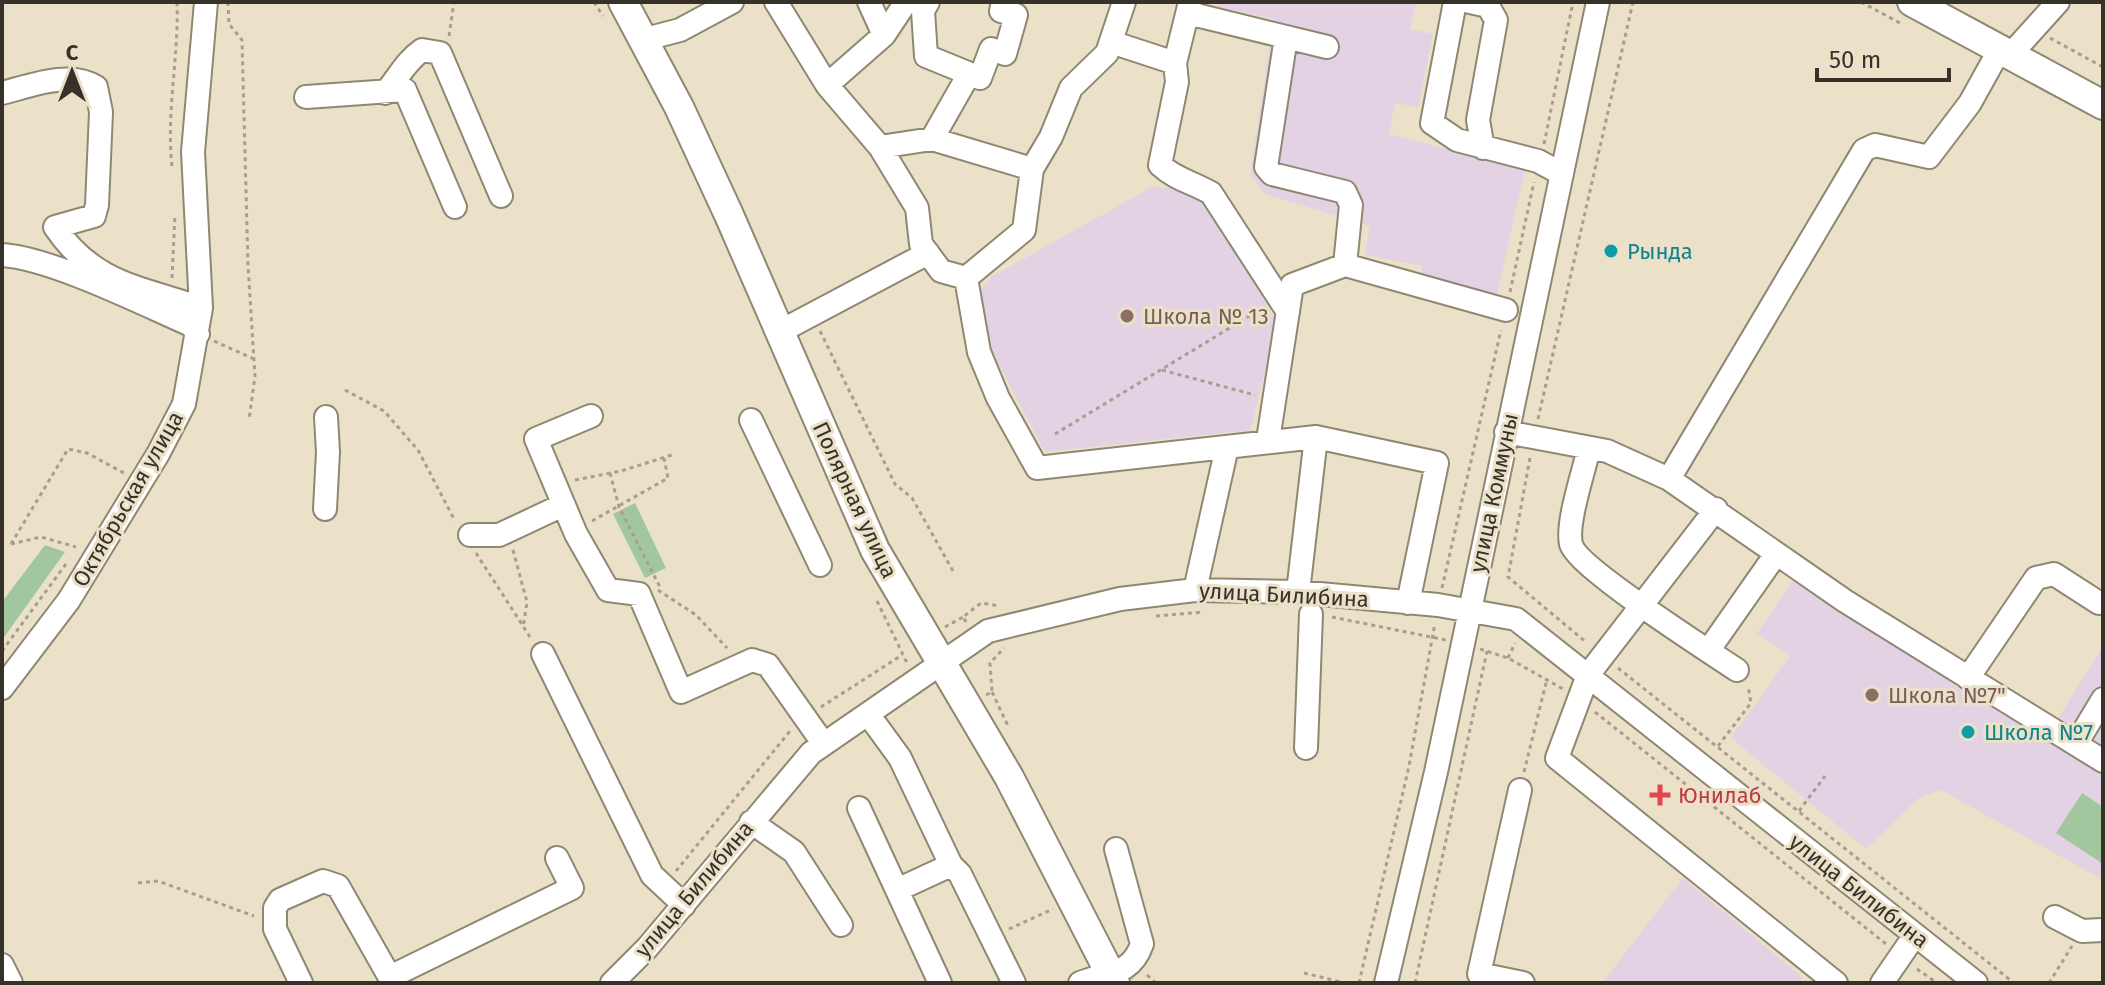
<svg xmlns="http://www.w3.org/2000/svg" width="2105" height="985" font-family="'Fira Sans',sans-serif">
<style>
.education{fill:#e2d2e4}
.green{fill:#a2c79e}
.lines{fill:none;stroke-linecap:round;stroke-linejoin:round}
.minor-casing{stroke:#8f8771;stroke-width:26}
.major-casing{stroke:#8f8771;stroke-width:32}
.path{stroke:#a79f8d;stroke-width:3;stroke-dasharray:4 4;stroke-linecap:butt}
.minor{stroke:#fff;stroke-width:22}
.major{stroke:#fff;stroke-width:28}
.culture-dot{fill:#0f9aa8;stroke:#ebe1c9;stroke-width:3}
.education-dot{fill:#8d6e63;stroke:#ebe1c9;stroke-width:3}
.health-dot{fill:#e0444e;stroke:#ebe1c9;stroke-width:3}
.labels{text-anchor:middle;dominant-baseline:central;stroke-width:6;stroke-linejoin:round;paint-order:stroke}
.culture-label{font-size:22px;fill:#0d838f;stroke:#ebe1c9;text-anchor:start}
.education-label{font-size:22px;fill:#785e54;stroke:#ebe1c9;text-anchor:start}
.street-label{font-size:22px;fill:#363229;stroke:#ebe1c9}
.health-label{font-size:22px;fill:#be3a42;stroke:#ebe1c9;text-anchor:start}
</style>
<rect width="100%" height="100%" fill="#ebe1c9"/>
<!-- education -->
<path class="education" d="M 1217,2 L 1416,2 L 1410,29 L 1433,34 L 1418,107 L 1395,103 L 1389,134 L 1525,169 L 1496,299 L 1420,281 L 1422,266 L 1365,255 L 1370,226 L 1265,194 L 1250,175 L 1274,19 L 1220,7 Z
M 1152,187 L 1182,189 L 1208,201 L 1275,320 L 1275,333 L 1250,430 L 1045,452 L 982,332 L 980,291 L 991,277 Z
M 1795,578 L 2103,771 L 2103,880 L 1941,790 L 1919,798 L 1866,849 L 1731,738 L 1790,656 L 1757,633 Z
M 2103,646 L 2103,748 L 2057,720 Z
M 1683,878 L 1803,978 L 1798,983 L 1602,983 Z"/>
<!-- green -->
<path class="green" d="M 635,503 L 666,568 L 645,578 L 613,514 Z
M 45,545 L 65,552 L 2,640 L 2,602 Z
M 2082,793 L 2103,807 L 2103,864 L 2056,833 Z"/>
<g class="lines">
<!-- minor casing -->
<g class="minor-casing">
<path id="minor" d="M 776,2 L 827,85 L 880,147 L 932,139 L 1032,169 L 1051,137 L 1071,88 L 1107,53 L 1124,2
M 869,2 L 884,35
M 928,2 L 923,11 L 926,56 L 980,78 L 991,49 L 1005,54 L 1016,15 L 1001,11 L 1003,2
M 1190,2 L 1175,63 L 1177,82 L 1160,165 C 1175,179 1194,183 1211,193 L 1288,312
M 1455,2 L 1432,123 L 1457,140 L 1538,161 L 1562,174
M 1470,2 L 1488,6 L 1496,20 L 1478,120 L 1483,148
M 1188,13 L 1327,47
M 1286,37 L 1266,167 L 1272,174 L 1345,192 L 1351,205 L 1345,265
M 642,40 L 680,30 L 732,2
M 1111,42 L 1175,63
M 2012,53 L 2058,2
M 827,85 L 884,35 L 906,2
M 2,93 C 30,86 70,70 96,87 L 101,112 L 97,205 L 94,216 L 55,227 C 93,284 141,287 201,308
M 385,93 C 398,78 406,61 422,50 L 440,53 L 501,196
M 306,97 L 405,90 L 455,207
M 932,139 L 969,74
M 880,147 L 917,208 L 921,244 L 941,271 L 966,278 L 979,352 L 998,398 L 1037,468 L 1316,437
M 2,255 C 51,258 143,304 191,325 L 198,334
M 966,278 L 1024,230 L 1032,169
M 781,331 L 928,253
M 591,416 L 536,439 L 576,534 L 608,590 L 639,594 L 681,692 L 752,660 L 768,665 L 823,743
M 751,420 L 820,565
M 1506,432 L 1607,451 L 1669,479 L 1845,601 L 2103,761
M 1268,440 L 1292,285 L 1345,265 L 1506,310
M 1589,448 C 1584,471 1566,523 1571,544 C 1577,567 1710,652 1737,670
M 1669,479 L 1864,150 L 1875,145 L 1929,157 L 1970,103 L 2001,47
M 325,509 L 328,452 L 326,417
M 1716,509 L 1588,675 L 1557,758 L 1836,983
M 470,535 L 499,535 L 563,505
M 1195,590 L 1227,447
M 1298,592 L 1316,437 L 1437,463 L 1408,603
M 1708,651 L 1776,554
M 543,654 L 652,875 L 684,905
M 1968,678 L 2036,578 L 2054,574 L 2099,603
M 2,688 L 69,600 L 158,454 L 184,404 L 201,308 L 193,152 L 206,2
M 868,714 L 900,758 L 951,865
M 2076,744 L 2103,699
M 1306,748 L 1311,614
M 1520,790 L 1479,974 L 1523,983
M 859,808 L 940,983
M 751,822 L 794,852 L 841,925
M 897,890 L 951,865 L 960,874 L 1014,983
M 2055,917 L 2082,931 L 2103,930
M 2,965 L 11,983
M 390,977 L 572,888 L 557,858
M 301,983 L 275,929 L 275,908 L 280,900 L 323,881 L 338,886 L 393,983
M 612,983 L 647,948 L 811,753 L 988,631 L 1120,599 L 1195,590 L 1298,592 L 1438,605 L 1516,619 L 1976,983
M 1080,983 C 1107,972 1131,976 1142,944 L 1116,849
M 1386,983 L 1436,772 L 1598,2
M 1882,983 L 1915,935"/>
</g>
<!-- major casing -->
<g class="major-casing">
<path id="major" d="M 623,2 L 679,107 L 729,215 L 875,550 L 1009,777 L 1115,983
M 1912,2 L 2103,105"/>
</g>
<!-- path -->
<path class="path" d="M 228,2 L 229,24 L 242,40 L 248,266 L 255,376 L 249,420
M 594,2 L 603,16
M 1861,2 L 1900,23
M 449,36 L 454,2
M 2050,38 L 2103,67
M 1544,144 L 1573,2
M 172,166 C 166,112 179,57 177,2
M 172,278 L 175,214
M 1510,292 L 1534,182
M 820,331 L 895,484 L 912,498 L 953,571
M 214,341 L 254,359
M 1162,370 L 1255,395
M 345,390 L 384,411 L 418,450 L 455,521
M 1538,419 L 1633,2
M 1055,434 L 1261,309
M 1530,458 L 1508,577 L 1587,643
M 610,473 L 619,507 L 661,589
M 575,480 L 621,471 L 675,454
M 592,521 L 668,478 L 664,458
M 11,544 L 68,449 L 87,453 L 124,473
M 11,544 L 41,537 L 76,547
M 513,550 L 527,602 L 523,628
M 476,553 L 530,637
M 1442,588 L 1501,330
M 658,590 L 696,615 L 727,648
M 877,601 L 907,663
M 1156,616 L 1204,612
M 1332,617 L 1446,640
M 966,622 L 963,617 L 981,603 L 1000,606
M 945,627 L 963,617
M 1480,649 L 1508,658 L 1563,689
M 2,651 L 66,564
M 1508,658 L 1515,643
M 1618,668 L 2014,983
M 992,692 L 1009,728
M 986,695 L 992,692 L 990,663 L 1004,648
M 821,707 L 902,655
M 1595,712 L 1886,944
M 1718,746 L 1751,703 L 1748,686
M 1524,772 L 1547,679
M 1799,811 L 1825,776
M 676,871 L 790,731
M 138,883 L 158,881 L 254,916
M 1009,929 L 1053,909
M 1917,969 L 1937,983
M 1304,973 L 1345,983
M 1147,975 L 1156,983
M 1359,983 L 1409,766 L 1435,623
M 1415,983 L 1487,651
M 2049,983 L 2072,946"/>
<!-- minor -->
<use href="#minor" class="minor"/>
<!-- major -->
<use href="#major" class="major"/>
</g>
<!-- markers -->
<g class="culture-dot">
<circle cx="1611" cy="251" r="8"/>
<circle cx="1968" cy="732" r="8"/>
</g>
<g class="education-dot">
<circle cx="1127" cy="316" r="8"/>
<circle cx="1872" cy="695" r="8"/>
</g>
<path class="health-dot" d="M1656 783h8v8h8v8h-8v8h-8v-8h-8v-8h8z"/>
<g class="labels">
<!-- culture labels -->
<g class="culture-label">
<text x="1627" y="251">Рында</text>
<text x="1984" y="732">Школа №7</text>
</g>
<!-- education labels -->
<g class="education-label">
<text x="1143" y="316">Школа № 13</text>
<text x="1888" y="695">Школа №7"</text>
</g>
<!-- street labels -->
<g class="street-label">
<text transform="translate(1494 493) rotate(-78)">улица Коммуны</text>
<text transform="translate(128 499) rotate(-60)">Октябрьская улица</text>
<text transform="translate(855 500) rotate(65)">Полярная улица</text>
<text transform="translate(1284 595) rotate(3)">улица Билибина</text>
<text transform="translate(694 889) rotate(-50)">улица Билибина</text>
<text transform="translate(1859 891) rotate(38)">улица Билибина</text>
</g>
<!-- health labels -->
<g class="health-label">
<text x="1678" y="795">Юнилаб</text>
</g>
</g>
<!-- border -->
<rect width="2105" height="985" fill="none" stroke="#363229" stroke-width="8"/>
<!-- north arrow -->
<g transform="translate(72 72)" stroke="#ebe1c9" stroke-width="6" paint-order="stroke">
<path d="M0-6L14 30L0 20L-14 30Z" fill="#363229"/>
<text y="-12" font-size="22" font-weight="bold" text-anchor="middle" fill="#363229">С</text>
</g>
<!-- scale -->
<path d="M1817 68v12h132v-12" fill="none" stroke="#363229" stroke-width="4"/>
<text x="1829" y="68" font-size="24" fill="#363229" stroke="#ebe1c9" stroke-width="6" paint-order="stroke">50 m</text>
</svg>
